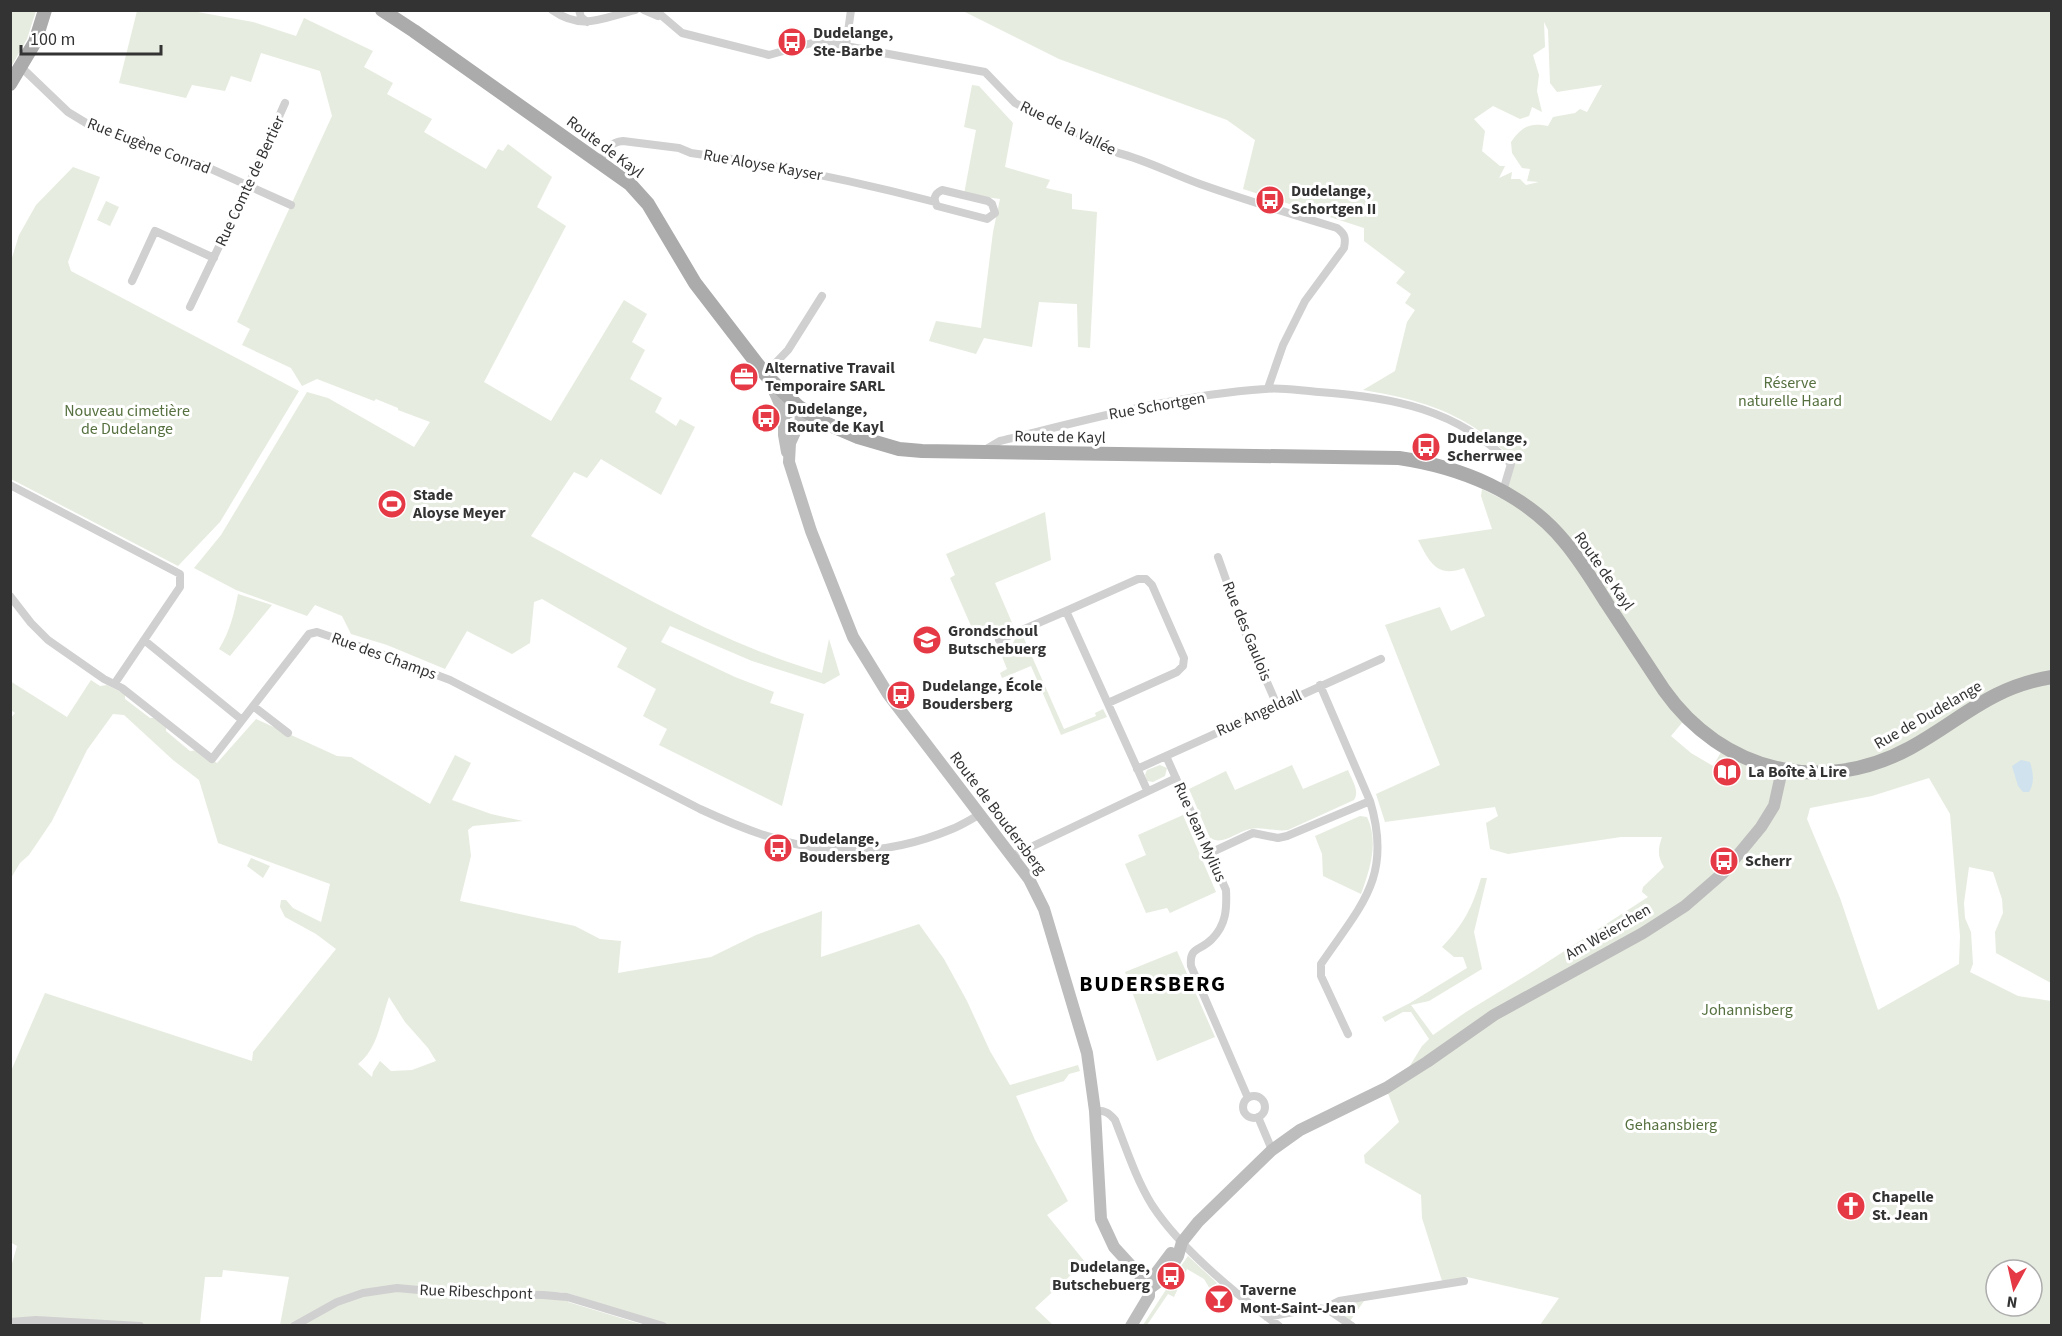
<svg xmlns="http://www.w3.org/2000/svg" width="2062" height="1336" font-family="'Source Sans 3',sans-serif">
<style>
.green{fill:#e6ecdf;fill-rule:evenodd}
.water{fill:#cfe2ee}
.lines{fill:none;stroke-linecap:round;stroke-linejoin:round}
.minor{stroke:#d0d0d0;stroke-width:8}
.secondary{stroke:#bdbdbd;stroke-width:12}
.primary{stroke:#ababab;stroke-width:14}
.labels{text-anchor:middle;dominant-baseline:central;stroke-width:6;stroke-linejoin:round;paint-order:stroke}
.poi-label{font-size:16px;font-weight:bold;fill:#333;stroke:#fff;text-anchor:start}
.street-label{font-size:16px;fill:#333;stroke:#fff}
.park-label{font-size:16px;fill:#56703f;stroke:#fff}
.district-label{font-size:22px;font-weight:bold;letter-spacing:1.5px;fill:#000;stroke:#fff}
</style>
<rect width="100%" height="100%" fill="#fff"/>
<!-- green -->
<path class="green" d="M 11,10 L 36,11 L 27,39 L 11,67 Z
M 137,11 L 192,11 L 253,22 L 296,36 L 304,18 L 373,51 L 364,67 L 393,83 L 387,94 L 432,119 L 424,132 L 486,169 L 498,149 L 503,151 L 508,144 L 552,177 L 537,207 L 566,226 L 484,382 L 551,421 L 624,300 L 647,314 L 632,342 L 645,350 L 630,379 L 662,398 L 655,412 L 676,426 L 680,419 L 695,427 L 661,495 L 601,459 L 587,478 L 574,472 L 531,536 C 625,586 719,643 822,673 L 829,639 L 840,675 L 824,684 L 752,661 L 670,626 L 661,642 L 735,677 L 774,692 L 770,703 L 804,714 L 782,806 L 659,745 L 667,729 L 643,716 L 656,689 L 617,667 L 627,648 L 542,599 L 534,602 L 530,643 L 512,654 L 467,631 L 445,669 L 387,645 L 351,634 L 342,616 L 315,605 L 307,616 L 236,590 L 194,568 L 221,535 L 307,392 L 328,398 L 414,447 L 430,422 L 398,410 L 398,408 L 376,399 L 374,401 L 317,379 L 302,386 L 291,368 L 242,345 L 250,329 L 237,322 L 332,116 L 320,71 L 261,53 L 251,82 L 231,76 L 225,91 L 192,85 L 186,98 L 119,83 Z
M 963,11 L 2051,11 L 2051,983 L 1996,953 L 1995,932 L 2003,913 L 2002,899 L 1993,872 L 1969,867 L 1964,903 L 1965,918 L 1971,932 L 1973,964 L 1970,972 L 2018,996 L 2051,1001 L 2051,1325 L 1540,1325 L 1559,1298 L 1467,1277 L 1442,1281 L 1422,1218 L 1421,1195 L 1365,1163 L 1364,1155 L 1399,1122 L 1386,1088 L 1403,1077 L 1422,1046 L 1429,1039 L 1411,1012 L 1403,1012 L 1385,1022 L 1382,1017 L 1410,1003 L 1467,968 L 1463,957 L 1454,957 L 1442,947 C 1464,924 1472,908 1481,878 L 1487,878 L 1474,932 L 1482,969 L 1429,1001 L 1411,1005 L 1433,1035 L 1466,1012 L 1535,970 L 1648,897 L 1642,892 L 1643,887 L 1664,867 C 1657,856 1658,849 1662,837 L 1621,837 L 1508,854 L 1490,849 L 1486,823 L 1498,816 L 1495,807 L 1385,822 L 1376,794 L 1440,765 L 1385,625 L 1440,607 L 1451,631 L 1485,616 L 1464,568 C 1437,578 1430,563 1418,540 L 1492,529 L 1481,496 L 1482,489 L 1500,498 L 1512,457 C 1499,447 1486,435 1472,426 C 1439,405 1400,396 1363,390 L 1395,371 L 1407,322 L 1415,310 L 1405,303 L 1411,294 L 1396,283 L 1405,272 L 1364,241 L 1364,228 L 1243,189 L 1255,140 L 1227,120 L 1059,59 ZM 1544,22 L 1548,30 L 1550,83 L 1557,92 L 1602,85 L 1587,112 L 1580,109 L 1575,113 L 1553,117 L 1548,126 C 1529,122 1522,127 1511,142 L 1512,153 L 1522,168 L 1530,169 L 1527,181 L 1539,182 L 1526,185 L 1520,179 L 1511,179 L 1512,172 L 1499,178 L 1505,166 L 1500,166 L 1482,151 L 1485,131 L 1474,119 L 1493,106 L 1520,119 L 1529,116 L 1532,107 L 1542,112 L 1537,91 L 1539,75 L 1533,55 L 1545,47 ZM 1686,718 L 1724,747 L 1713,766 L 1691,753 L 1671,736 ZM 1929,778 L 1950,814 L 1960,936 L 1959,964 L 1878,1010 L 1840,898 L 1807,819 L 1810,808 L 1872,796 ZM 1996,1270 L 2032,1270 L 2032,1306 L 1996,1306 Z
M 972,85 L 979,86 L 1013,123 L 1005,167 L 1050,180 L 1046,188 L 1072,194 L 1072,209 L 1097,212 L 1090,348 L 1078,347 L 1077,304 L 1039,302 L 1032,347 L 984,338 L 976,354 L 929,341 L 936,321 L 981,328 L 993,232 L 1000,199 L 964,194 L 976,130 L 964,127 Z
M 73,167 L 100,177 L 68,262 L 71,271 L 299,391 L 220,522 L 178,566 L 11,479 L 11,261 L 19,235 L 36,205 Z
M 106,201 L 119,207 L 110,226 L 97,220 Z
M 1045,512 L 1051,560 L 995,583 L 1013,625 C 1006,628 1002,625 996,626 C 989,628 982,632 975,635 L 950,578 L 955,575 L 946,554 Z
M 238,594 L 272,605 L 230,656 L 219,649 C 230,631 234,614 238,594 Z
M 1022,634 L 1064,729 L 1096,716 L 1095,713 L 1103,709 L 1107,717 L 1061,735 L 1031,666 L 1002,678 L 1000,673 L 1007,669 L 1001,654 C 1012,651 1011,646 1016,637 Z
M 91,680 L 100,686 L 107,685 L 125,694 L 125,699 L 150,718 L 154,718 L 166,727 L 166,731 L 190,751 L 200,750 L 217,763 L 256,719 L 337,756 L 351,757 L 430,804 L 455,755 L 471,763 L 452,800 L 491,814 L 523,821 L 473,826 L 468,830 L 471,856 L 460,901 L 575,926 L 600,939 L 621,941 L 618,973 L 711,957 L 756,935 L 822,911 L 821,957 L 919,924 L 944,959 L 967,1001 L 990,1051 L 1010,1085 L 1078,1065 L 1080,1071 L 1069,1074 L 1064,1081 L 1016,1096 L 1035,1140 L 1068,1201 L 1047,1215 L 1085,1262 L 1035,1308 L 1053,1325 L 671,1325 L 644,1319 L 571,1294 L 560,1292 L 543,1295 L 567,1297 L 568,1302 L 644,1325 L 280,1325 L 289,1277 L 223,1270 L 222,1277 L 205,1277 L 200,1324 L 206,1325 L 11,1325 L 11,1267 L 17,1246 L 10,1242 L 11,1071 L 45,993 L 252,1061 L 253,1052 L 336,949 L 316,934 L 285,917 L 280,907 L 281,900 L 286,900 L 293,908 L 321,922 L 330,884 L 218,843 L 199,780 L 173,760 L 124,715 L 113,714 L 87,750 L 52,821 L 29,855 L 20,863 L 11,878 L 10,719 L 15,713 L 11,710 L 10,681 L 67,717 ZM 389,997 L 405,1022 L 428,1048 L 436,1061 L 412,1070 L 391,1071 L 380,1061 L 373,1072 L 372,1077 L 358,1064 C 378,1049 381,1019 389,997 Z
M 1160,765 L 1167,768 L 1165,776 L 1153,782 L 1147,781 L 1145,775 L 1147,770 Z
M 1292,765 L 1303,789 L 1348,770 C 1352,780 1360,791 1354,800 L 1288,830 C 1275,832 1261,826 1250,829 C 1236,832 1223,846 1210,838 L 1189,789 L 1226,771 L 1235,790 Z
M 1183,815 L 1216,892 L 1170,913 L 1167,908 L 1146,913 L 1125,864 L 1146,855 L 1138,835 Z
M 1360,816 L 1367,817 C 1379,842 1370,869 1361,894 L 1323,876 L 1322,854 L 1315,836 Z
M 251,858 L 270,866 L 263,878 L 247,866 Z
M 1177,951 L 1215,1037 L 1157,1061 L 1125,972 Z
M 1188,1256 L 1217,1283 L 1210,1289 L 1204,1279 L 1187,1269 L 1174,1297 L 1168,1294 L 1147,1325 L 1143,1325 L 1169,1285 L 1175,1288 L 1179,1281 L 1173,1277 Z
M 1364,1301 L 1350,1321 L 1336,1310 L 1338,1305 Z"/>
<!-- water -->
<path class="water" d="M 2021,760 L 2030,762 C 2033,772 2035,783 2029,792 L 2023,792 L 2018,786 L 2012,766 Z"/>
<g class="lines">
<!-- minor -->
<path class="minor" d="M 552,10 C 582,31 602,18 635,10
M 579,10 L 581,17 L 587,22
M 644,10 L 658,16
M 655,10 L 682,33 L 769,55 L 819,41 L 985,72 L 1015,103 L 1118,153 C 1146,160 1172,174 1200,184 C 1245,200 1291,214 1337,228 C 1345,234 1346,238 1344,248 L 1305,301 L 1283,345 L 1268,388
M 846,46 L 851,10
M 21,67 L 68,112 L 96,129 L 200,164 L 291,205
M 600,161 C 606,150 610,142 623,141 L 679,148 L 691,153 C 773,164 854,181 935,202
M 942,190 L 988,201 L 992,204 L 995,213 L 987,219 L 937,206 C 933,199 934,194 942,190 Z
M 132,281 L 155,231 L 214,258
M 190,307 L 248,186 L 285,103
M 765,374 L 788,350 L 822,296
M 983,451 L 1000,441 C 1086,420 1176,395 1265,389 C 1282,387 1301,391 1319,392 C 1392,397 1458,409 1511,464 L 1503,491
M 10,485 L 180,574 L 180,587 L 115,683
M 1218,557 L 1242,625 L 1277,705
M 10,596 L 31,623 L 48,640 L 104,679 L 122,688 L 212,759 L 309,634 L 317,632 L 373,651 L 450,680 L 700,809 C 788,850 859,868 952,829 C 962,825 971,819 981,814
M 144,640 L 242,720
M 999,640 L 1066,611
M 1320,685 L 1370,801 C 1393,877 1361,905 1321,964 L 1321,976 L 1348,1034
M 1108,703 L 1177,672 L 1183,666 L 1184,658 L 1152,585 L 1146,579 L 1138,579 L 1066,611 L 1147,790
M 253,706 L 288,733
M 1166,756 L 1226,890 C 1227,909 1226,925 1212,939 C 1201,951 1189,946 1191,966 L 1248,1098
M 1137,769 L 1381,659
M 1210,853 L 1253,833 L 1278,838 L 1287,836 L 1370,801
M 1012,856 L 1176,778
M1243 1107a11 11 0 1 1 22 0a11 11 0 1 1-22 0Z
M 1095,1111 C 1105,1110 1109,1113 1115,1120 C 1126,1148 1136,1179 1152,1205 C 1180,1248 1237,1295 1279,1326
M 1258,1117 L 1272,1150
M 1327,1309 L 1352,1326
M 1267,1317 L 1315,1308 L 1327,1309 L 1331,1305 L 1339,1301 L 1464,1281
M 10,1322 L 36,1320 L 140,1326
M 294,1326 L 337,1302 L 363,1293 L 397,1288 L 462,1294 L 543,1295 L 567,1297 L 663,1326"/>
<!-- secondary -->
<path class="secondary" d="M 770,382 L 784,413 L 784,435 L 787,452
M 784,415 L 799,407 L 801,419 L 790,443 L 789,462 L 811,531 L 853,637 L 888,694 L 1029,879 L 1044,909 L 1087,1053 L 1095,1111 L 1101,1219 L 1114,1247 L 1146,1282 L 1149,1289
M 1146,1282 L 1156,1273 L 1171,1253
M 1149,1289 L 1165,1277 L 1178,1256 L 1182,1242 L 1198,1222 L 1272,1150 L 1300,1130 L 1386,1088 L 1427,1062 L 1494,1015 L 1643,933 L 1685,906 L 1723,873 L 1761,827 L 1774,806 L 1782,770
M 1131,1326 L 1149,1296 L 1149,1289"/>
<!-- primary -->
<path class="primary" d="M 382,10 L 414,31 L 630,184 L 648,204 L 695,283 L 765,374 L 780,389 L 799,407 L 823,422 L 858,437 L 899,449 L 922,451 L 1399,458 C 1460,467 1524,492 1564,541 C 1580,560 1593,581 1606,602 C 1625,631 1645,661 1664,690 C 1722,772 1822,796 1910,748 C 1961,720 1990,687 2052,677
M 10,84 L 35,42 L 45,10"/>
</g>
<!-- icons -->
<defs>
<g id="bus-disc" transform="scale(1.5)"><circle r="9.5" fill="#e63946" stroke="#fff"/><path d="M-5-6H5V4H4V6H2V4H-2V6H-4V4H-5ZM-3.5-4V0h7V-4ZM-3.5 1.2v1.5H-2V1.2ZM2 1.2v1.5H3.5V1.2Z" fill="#fff"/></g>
<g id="office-disc" transform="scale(1.5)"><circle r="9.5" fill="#e63946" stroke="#fff"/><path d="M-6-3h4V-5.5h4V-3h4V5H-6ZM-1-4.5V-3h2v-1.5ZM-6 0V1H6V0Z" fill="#fff"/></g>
<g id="stadium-disc" transform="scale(1.5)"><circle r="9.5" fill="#e63946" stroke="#fff"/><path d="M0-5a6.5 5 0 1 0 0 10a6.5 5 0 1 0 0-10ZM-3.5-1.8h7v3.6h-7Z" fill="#fff"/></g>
<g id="school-disc" transform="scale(1.5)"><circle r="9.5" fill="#e63946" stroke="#fff"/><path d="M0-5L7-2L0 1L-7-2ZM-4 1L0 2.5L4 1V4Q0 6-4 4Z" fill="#fff"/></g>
<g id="library-disc" transform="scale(1.5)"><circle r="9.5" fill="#e63946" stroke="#fff"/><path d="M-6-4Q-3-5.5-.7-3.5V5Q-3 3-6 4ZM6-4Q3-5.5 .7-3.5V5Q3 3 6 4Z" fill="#fff"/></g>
<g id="church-disc" transform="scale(1.5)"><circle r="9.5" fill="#e63946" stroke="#fff"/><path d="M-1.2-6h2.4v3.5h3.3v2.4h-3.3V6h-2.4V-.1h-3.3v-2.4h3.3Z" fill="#fff"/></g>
<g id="bar-disc" transform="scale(1.5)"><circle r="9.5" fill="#e63946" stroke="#fff"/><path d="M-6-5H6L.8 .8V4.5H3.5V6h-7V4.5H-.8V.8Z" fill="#fff"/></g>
</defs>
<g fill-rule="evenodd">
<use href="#bus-disc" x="792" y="42"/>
<use href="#bus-disc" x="1270" y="200"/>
<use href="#office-disc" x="744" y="377"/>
<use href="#bus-disc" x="766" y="418"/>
<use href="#bus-disc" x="1426" y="447"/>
<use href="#stadium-disc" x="392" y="504"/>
<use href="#school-disc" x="927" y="640"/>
<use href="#bus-disc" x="901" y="695"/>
<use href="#library-disc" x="1727" y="772"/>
<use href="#bus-disc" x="778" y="848"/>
<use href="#bus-disc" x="1724" y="861"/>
<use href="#church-disc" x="1851" y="1206"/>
<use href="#bus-disc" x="1171" y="1276"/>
<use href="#bar-disc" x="1219" y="1299"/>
</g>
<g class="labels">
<!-- poi labels -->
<g class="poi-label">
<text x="813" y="33">Dudelange,<tspan x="813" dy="18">Ste-Barbe</tspan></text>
<text x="1291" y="191">Dudelange,<tspan x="1291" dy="18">Schortgen II</tspan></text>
<text x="765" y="368">Alternative Travail<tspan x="765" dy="18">Temporaire SARL</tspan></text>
<text x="787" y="409">Dudelange,<tspan x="787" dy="18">Route de Kayl</tspan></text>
<text x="1447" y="438">Dudelange,<tspan x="1447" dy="18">Scherrwee</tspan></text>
<text x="413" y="495">Stade<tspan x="413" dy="18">Aloyse Meyer</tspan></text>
<text x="948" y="631">Grondschoul<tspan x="948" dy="18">Butschebuerg</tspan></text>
<text x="922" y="686">Dudelange, École<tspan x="922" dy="18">Boudersberg</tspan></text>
<text x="1748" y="772">La Boîte à Lire</text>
<text x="799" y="839">Dudelange,<tspan x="799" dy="18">Boudersberg</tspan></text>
<text x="1745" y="861">Scherr</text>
<text x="1872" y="1197">Chapelle<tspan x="1872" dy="18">St. Jean</tspan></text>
<text x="1150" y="1267" text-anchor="end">Dudelange,<tspan x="1150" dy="18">Butschebuerg</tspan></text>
<text x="1240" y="1290">Taverne<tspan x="1240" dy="18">Mont-Saint-Jean</tspan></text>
</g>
<!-- street labels -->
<g class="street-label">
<text transform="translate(1068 128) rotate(26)">Rue de la Vallée</text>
<text transform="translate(149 146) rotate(21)">Rue Eugène Conrad</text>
<text transform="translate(605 147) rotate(37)">Route de Kayl</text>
<text transform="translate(763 165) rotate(10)">Rue Aloyse Kayser</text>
<text transform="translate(250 181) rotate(-65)">Rue Comte de Bertier</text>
<text transform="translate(1157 406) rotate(-10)">Rue Schortgen</text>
<text transform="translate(1060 437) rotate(1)">Route de Kayl</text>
<text transform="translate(1604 571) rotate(55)">Route de Kayl</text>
<text transform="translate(1247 631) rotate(68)">Rue des Gaulois</text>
<text transform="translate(384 656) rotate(20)">Rue des Champs</text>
<text transform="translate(1259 713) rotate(-24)">Rue Angeldall</text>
<text transform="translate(1928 715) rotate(-30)">Rue de Dudelange</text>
<text transform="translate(998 813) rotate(53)">Route de Boudersberg</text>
<text transform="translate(1200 832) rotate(66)">Rue Jean Mylius</text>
<text transform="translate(1608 932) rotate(-30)">Am Weierchen</text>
<text transform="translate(476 1292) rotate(2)">Rue Ribeschpont</text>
</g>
<!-- park labels -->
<g class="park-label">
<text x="1790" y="383">Réserve<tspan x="1790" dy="18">naturelle Haard</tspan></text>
<text x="127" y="411">Nouveau cimetière<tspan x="127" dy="18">de Dudelange</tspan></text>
<text x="1747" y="1010">Johannisberg</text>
<text x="1671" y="1125">Gehaansbierg</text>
</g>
<!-- district labels -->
<g class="district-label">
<text x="1153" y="984">BUDERSBERG</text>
</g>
</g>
<!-- border -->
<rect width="2062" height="1336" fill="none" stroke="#333333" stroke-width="24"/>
<!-- north arrow -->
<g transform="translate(2014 1288) rotate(188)"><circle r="28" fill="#ffffff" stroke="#adadad" stroke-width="1.5"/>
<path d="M0-4.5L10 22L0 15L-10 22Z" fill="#e63946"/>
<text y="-9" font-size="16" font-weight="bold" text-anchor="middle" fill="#333333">N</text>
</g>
<!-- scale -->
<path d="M21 45v9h140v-9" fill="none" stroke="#333333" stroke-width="3"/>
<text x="30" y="45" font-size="18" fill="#333333" stroke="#ffffff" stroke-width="4.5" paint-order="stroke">100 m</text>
</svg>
